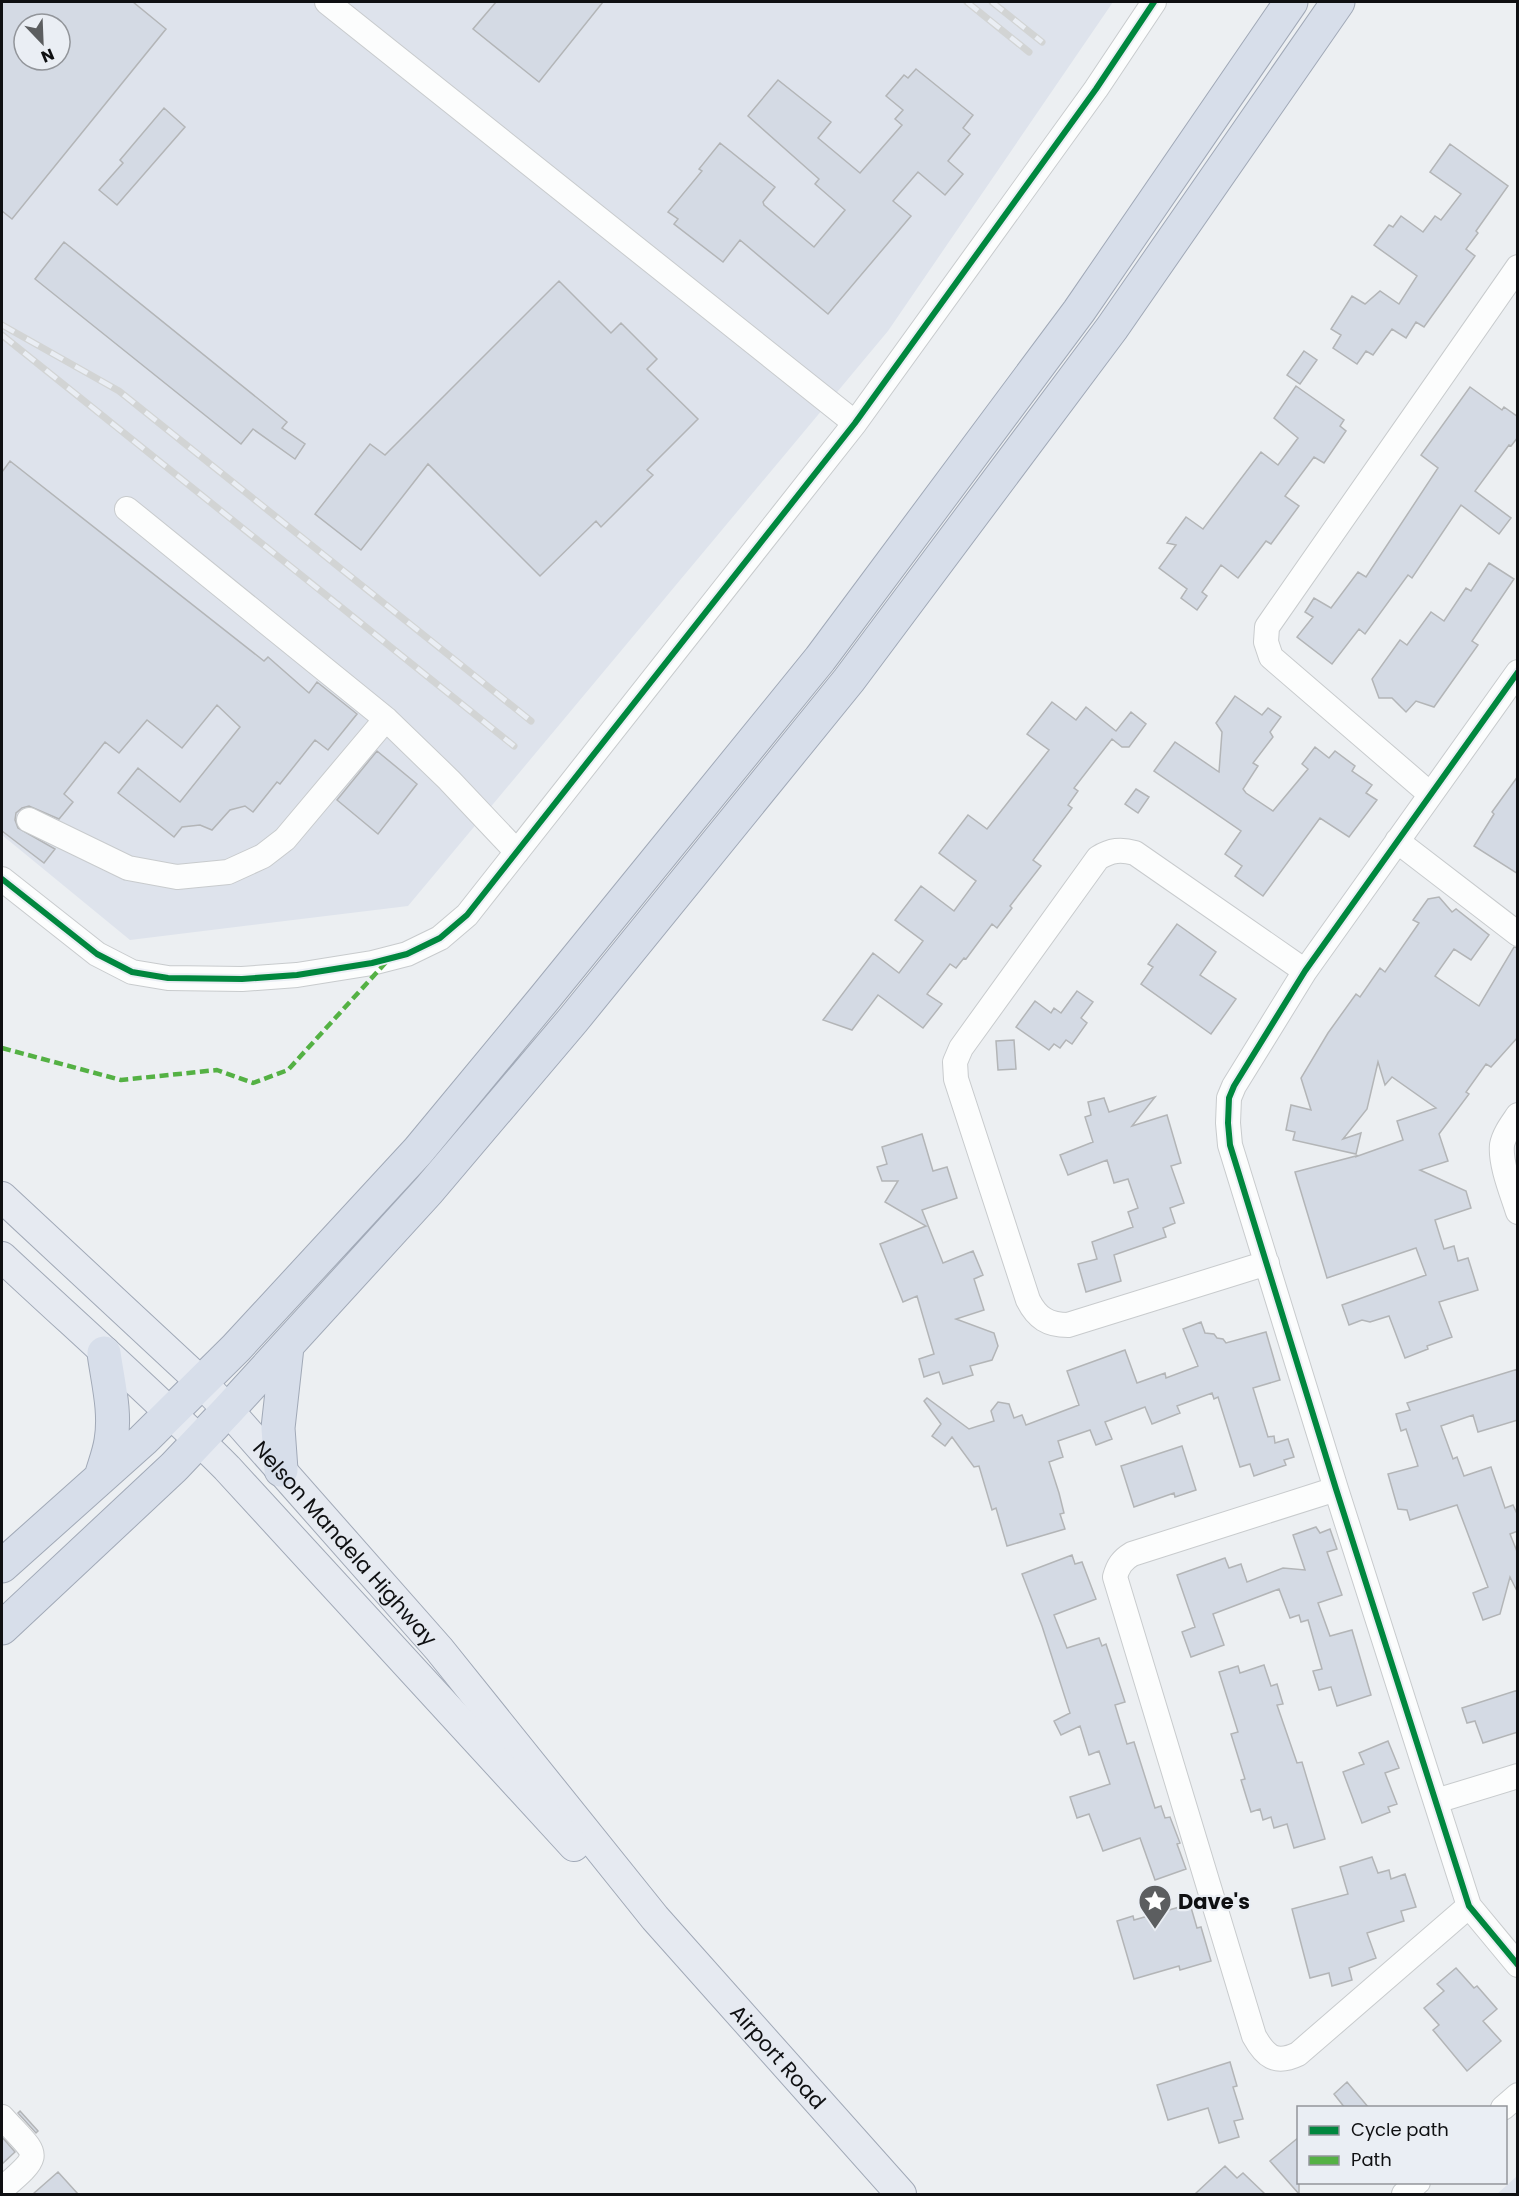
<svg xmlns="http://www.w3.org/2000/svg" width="1519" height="2196" font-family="Poppins,sans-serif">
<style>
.built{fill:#dee3ec;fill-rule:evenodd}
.building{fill:#d4dae4;stroke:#b3b5b7;stroke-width:1.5;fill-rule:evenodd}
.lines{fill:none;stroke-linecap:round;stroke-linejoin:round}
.minor-casing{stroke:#c8cbcd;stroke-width:26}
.major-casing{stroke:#a1a9b7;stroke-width:32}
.highway-casing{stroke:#a1a9b7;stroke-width:35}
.minor{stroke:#fcfdfd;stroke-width:24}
.major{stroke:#e6eaf1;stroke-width:30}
.highway{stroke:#d7deea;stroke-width:33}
.rail-casing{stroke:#d2d4d4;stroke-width:7}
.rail{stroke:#eaeef4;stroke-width:4.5;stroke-dasharray:14;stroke-linecap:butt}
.quiet{stroke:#54b144;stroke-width:4.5;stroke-dasharray:9 4.5;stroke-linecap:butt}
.cycleway-casing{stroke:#eaeef4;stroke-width:10}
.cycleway{stroke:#00873e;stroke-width:6}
.labels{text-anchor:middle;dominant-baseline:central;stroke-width:4.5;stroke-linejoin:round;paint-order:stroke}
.street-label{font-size:21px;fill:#0f1012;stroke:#eaeef4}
.poi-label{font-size:21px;font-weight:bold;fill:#0f1012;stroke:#eaeef4;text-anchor:start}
</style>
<rect width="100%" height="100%" fill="#eceff2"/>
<!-- built -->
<path class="built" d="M 2,2 L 1113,2 L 888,331 L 408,906 L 130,940 L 2,835 ZM 24,24 L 60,24 L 60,60 L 24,60 Z
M 1517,2176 L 1517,2194 L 1497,2194 Z"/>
<!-- building -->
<path class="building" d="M 2,2 L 133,2 L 166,29 L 12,219 L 2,211 ZM 24,24 L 60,24 L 60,60 L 24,60 Z
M 496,2 L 603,2 L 539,82 L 473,29 Z
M 916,69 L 973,115 L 963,128 L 970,134 L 948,161 L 963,174 L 945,195 L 918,172 L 893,201 L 911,216 L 828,314 L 740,240 L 723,262 L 674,224 L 678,219 L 668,212 L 702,171 L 699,169 L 720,143 L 775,187 L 763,202 L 764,205 L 814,247 L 845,210 L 815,184 L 819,179 L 748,116 L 778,80 L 831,122 L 818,138 L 860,173 L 902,125 L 895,119 L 903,110 L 886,96 L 904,75 L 908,78 Z
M 164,108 L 185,127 L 117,205 L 99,190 L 123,163 L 120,160 Z
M 1450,144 L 1508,186 L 1476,231 L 1478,233 L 1466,249 L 1475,256 L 1424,327 L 1416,322 L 1406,338 L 1392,329 L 1373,355 L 1366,351 L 1357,364 L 1333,348 L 1341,335 L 1331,329 L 1352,296 L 1365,304 L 1380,291 L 1399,304 L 1417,276 L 1374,245 L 1389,225 L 1393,227 L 1401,216 L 1423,232 L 1435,216 L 1441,220 L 1461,194 L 1430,172 Z
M 64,242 L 287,422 L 282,428 L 305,444 L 295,459 L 253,429 L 241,444 L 35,279 Z
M 559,281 L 611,333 L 621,323 L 657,359 L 647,369 L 698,419 L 647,470 L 653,475 L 601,527 L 596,521 L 540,576 L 428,464 L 361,550 L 315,514 L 370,444 L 385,455 Z
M 1304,351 L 1317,360 L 1300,384 L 1287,375 Z
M 1296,386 L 1344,420 L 1340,426 L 1346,431 L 1324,463 L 1314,457 L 1285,496 L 1299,506 L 1271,544 L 1266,541 L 1238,578 L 1221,565 L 1202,592 L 1207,596 L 1197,610 L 1181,598 L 1187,589 L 1159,568 L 1176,545 L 1167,543 L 1186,517 L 1203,529 L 1261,452 L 1278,465 L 1298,438 L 1274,418 Z
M 1470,387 L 1502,410 L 1504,407 L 1518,417 L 1518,437 L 1511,446 L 1509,445 L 1475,491 L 1511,518 L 1499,534 L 1461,505 L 1412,578 L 1408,575 L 1365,634 L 1359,629 L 1332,664 L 1297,637 L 1313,617 L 1305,612 L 1314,598 L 1331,608 L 1358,572 L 1366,577 L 1438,468 L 1421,455 Z
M 10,461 L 264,661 L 268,657 L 309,693 L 317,682 L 357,714 L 328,750 L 315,740 L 280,784 L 277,782 L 253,812 L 245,806 L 230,810 L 212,830 L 200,825 L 182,827 L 174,837 L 118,793 L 138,768 L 180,802 L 240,727 L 217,705 L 182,748 L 147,720 L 119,753 L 105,742 L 64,794 L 73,802 L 59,819 L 29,806 L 22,808 L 16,813 L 15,820 L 18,828 L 55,849 L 44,863 L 2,831 L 2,472 Z
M 1489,563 L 1514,579 L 1472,641 L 1478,645 L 1434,707 L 1416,701 L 1406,712 L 1392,698 L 1379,698 L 1372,679 L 1400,640 L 1407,645 L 1431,612 L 1444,621 L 1466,588 L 1471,591 Z
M 1235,696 L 1262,715 L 1268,708 L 1281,717 L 1270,732 L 1273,737 L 1253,763 L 1258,766 L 1243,789 L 1246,793 L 1273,811 L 1308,769 L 1302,764 L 1315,747 L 1329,758 L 1335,751 L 1355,766 L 1352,771 L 1372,785 L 1366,793 L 1377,800 L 1349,837 L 1320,818 L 1263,896 L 1235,876 L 1242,866 L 1225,854 L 1241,831 L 1154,771 L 1175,742 L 1219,772 L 1222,732 L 1216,723 Z
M 1052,702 L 1076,720 L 1086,707 L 1116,731 L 1131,712 L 1146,724 L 1129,747 L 1122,747 L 1112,739 L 1074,788 L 1078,791 L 1068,805 L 1072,808 L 1033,860 L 1041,866 L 1010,906 L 1012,908 L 997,928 L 992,924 L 966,959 L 964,958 L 956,968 L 950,964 L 927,994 L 942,1004 L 923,1028 L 878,995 L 852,1030 L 823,1020 L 873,953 L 899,973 L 923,941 L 895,920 L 921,886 L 954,911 L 976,881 L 939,853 L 968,815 L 987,829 L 1049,750 L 1027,734 Z
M 377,751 L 417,784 L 378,834 L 337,800 Z
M 1518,776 L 1518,874 L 1474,846 L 1494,814 L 1492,812 Z
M 1136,789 L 1149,797 L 1138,813 L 1125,804 Z
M 1439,897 L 1452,912 L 1456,909 L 1489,935 L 1471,960 L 1454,949 L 1435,976 L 1464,996 L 1479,1006 L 1514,947 L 1518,948 L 1518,1037 L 1491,1067 L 1486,1064 L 1466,1092 L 1469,1094 L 1439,1134 L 1448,1161 L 1420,1170 L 1466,1191 L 1471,1208 L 1435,1220 L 1444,1249 L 1454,1246 L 1458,1261 L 1468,1258 L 1478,1290 L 1439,1302 L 1452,1337 L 1427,1346 L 1428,1349 L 1405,1358 L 1389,1316 L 1370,1322 L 1362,1320 L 1349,1325 L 1342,1305 L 1426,1275 L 1416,1248 L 1327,1278 L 1295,1172 L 1356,1156 L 1355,1157 L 1403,1140 L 1397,1121 L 1436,1108 L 1392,1077 L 1385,1085 L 1378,1062 L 1367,1109 L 1343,1139 L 1361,1133 L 1356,1154 L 1293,1140 L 1295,1132 L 1286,1130 L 1291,1105 L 1311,1110 L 1301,1078 L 1328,1033 L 1356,994 L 1360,997 L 1380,968 L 1385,972 L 1419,923 L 1413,920 L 1428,899 Z
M 1177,924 L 1216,952 L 1200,975 L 1236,999 L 1211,1034 L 1141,984 L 1153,967 L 1148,964 Z
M 1077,991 L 1093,1002 L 1081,1018 L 1087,1023 L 1072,1044 L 1066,1040 L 1060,1048 L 1054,1044 L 1049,1050 L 1016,1027 L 1035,1001 L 1051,1013 L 1054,1008 L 1061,1013 Z
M 1014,1040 L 1016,1069 L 998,1070 L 996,1041 Z
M 1155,1097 L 1132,1126 L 1167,1115 L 1181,1163 L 1171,1166 L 1184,1203 L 1170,1208 L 1175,1223 L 1163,1228 L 1166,1237 L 1114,1255 L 1121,1281 L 1086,1292 L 1078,1264 L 1097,1259 L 1092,1242 L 1133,1227 L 1128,1212 L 1138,1208 L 1128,1179 L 1114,1183 L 1107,1160 L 1068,1175 L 1060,1155 L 1093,1142 L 1085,1117 L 1091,1115 L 1088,1102 L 1104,1098 L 1109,1112 Z
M 922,1134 L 933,1171 L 947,1167 L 957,1198 L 922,1210 L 943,1263 L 973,1251 L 983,1275 L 974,1279 L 984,1310 L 956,1319 L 994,1333 L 998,1346 L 992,1360 L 970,1366 L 973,1375 L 943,1384 L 939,1372 L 924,1377 L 919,1359 L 934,1354 L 917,1296 L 903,1302 L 880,1244 L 926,1226 L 885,1202 L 898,1181 L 882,1181 L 877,1167 L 887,1164 L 882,1147 Z
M 1201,1322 L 1205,1333 L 1214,1334 L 1217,1338 L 1223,1339 L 1226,1343 L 1266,1332 L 1280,1380 L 1253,1388 L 1268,1437 L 1274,1436 L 1275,1443 L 1288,1439 L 1294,1457 L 1284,1460 L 1286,1465 L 1254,1476 L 1250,1464 L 1240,1467 L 1218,1397 L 1214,1399 L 1212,1393 L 1177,1406 L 1180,1413 L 1152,1424 L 1145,1407 L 1105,1422 L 1112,1439 L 1096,1445 L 1090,1430 L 1058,1441 L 1063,1457 L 1049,1462 L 1059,1493 L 1064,1513 L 1060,1514 L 1065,1529 L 1007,1546 L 996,1508 L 992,1510 L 979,1466 L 974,1467 L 952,1437 L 945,1446 L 932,1436 L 941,1424 L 924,1401 L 927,1398 L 969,1429 L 994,1421 L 991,1411 L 998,1402 L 1009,1404 L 1014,1418 L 1022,1415 L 1026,1425 L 1079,1405 L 1067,1371 L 1125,1350 L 1137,1383 L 1165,1373 L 1166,1378 L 1198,1366 L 1183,1329 Z
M 1518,1369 L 1518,1420 L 1478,1432 L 1473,1415 L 1441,1426 L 1453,1459 L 1457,1457 L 1464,1476 L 1491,1467 L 1505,1508 L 1513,1505 L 1518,1516 L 1518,1531 L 1510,1534 L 1518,1554 L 1518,1593 L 1510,1577 L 1500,1614 L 1483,1620 L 1473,1593 L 1488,1587 L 1457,1505 L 1410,1520 L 1407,1510 L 1398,1509 L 1388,1474 L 1418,1466 L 1406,1429 L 1401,1431 L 1396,1414 L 1410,1410 L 1407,1403 Z
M 1182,1446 L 1196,1490 L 1175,1497 L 1174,1493 L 1134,1507 L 1121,1466 Z
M 1316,1527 L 1320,1533 L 1330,1529 L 1337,1549 L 1327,1552 L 1342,1595 L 1318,1603 L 1330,1636 L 1352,1630 L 1371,1695 L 1337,1706 L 1331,1687 L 1319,1690 L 1313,1671 L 1322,1669 L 1308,1620 L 1301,1622 L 1299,1615 L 1290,1618 L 1279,1589 L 1213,1614 L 1224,1645 L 1191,1657 L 1182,1632 L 1195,1627 L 1177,1575 L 1225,1558 L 1229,1568 L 1241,1564 L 1247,1582 L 1283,1568 L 1305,1570 L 1293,1535 Z
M 1072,1555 L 1075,1564 L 1082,1562 L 1096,1599 L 1054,1615 L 1067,1648 L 1099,1638 L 1102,1646 L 1106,1644 L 1125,1702 L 1115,1705 L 1127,1744 L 1134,1742 L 1155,1808 L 1161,1806 L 1165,1818 L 1170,1817 L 1180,1843 L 1177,1844 L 1186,1869 L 1155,1880 L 1140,1838 L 1103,1851 L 1089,1814 L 1077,1818 L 1070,1797 L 1110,1784 L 1099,1751 L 1089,1755 L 1080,1726 L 1061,1735 L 1054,1721 L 1070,1713 L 1042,1626 L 1022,1574 Z
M 1264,1665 L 1271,1686 L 1277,1684 L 1283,1704 L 1277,1705 L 1297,1763 L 1302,1762 L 1325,1839 L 1294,1848 L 1287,1824 L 1274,1828 L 1271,1817 L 1263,1820 L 1260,1809 L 1251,1812 L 1241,1780 L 1245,1779 L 1231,1734 L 1238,1732 L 1219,1672 L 1238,1666 L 1240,1673 Z
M 1518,1690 L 1518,1732 L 1483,1743 L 1475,1721 L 1467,1723 L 1462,1708 Z
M 1388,1741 L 1399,1768 L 1385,1773 L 1397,1804 L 1388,1807 L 1390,1812 L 1362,1823 L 1343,1772 L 1364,1764 L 1359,1753 Z
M 1372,1857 L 1378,1873 L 1389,1870 L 1391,1879 L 1405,1874 L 1416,1907 L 1401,1911 L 1404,1921 L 1367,1933 L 1376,1958 L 1349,1968 L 1352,1980 L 1332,1986 L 1329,1973 L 1310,1978 L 1292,1909 L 1348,1894 L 1340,1867 Z
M 1190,1904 L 1197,1928 L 1201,1927 L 1211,1961 L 1180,1970 L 1179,1966 L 1134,1979 L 1117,1921 L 1133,1916 L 1134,1920 Z
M 1456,1968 L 1474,1988 L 1477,1986 L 1497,2009 L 1483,2021 L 1501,2041 L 1467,2071 L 1433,2030 L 1439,2025 L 1424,2008 L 1444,1991 L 1437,1984 Z
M 1230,2062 L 1237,2086 L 1233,2087 L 1243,2119 L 1234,2121 L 1239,2137 L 1219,2143 L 1208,2108 L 1168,2120 L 1157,2085 Z
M 1347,2082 L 1369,2108 L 1345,2108 L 1334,2094 Z
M 20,2111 L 38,2131 L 36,2133 L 18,2113 Z
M 2,2137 L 15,2152 L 2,2164 Z
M 1299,2137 L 1299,2194 L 1270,2161 Z
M 1225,2166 L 1237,2178 L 1243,2173 L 1265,2194 L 1195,2194 Z
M 58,2172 L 78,2194 L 33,2194 Z"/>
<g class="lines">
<!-- minor casing -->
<g class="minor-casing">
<path id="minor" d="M 327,2 L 855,423
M 127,509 L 386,719 L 449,780 L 517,852
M 1518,672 L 1305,971 L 1234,1086 L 1229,1098 L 1228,1123 L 1230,1145 L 1336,1489 L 1469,1906 L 1518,1965
M 1430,794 L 1271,657 L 1266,642 L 1267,627 L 1518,267
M 29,820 L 128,868 L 177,877 L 228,872 L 263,856 L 285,839 L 386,719
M 1397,841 L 1518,934
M 2,879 L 97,954 L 132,972 L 168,978 L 242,979 L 297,975 L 372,963 L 407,954 L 440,938 L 467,915 L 855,423 L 1096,89 L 1154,2
M 1518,1115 C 1512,1124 1504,1134 1502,1145 C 1500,1164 1512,1193 1518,1212
M 1267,1263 L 1068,1325 C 1048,1325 1037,1318 1028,1300 L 956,1079 L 955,1062 L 961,1048 L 1098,858 C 1111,850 1121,849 1135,853 L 1305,971
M 1336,1489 L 1132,1554 C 1122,1560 1118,1566 1115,1577 L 1254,2036 C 1265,2056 1275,2065 1298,2054 L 1469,1906
M 1436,1801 L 1518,1776
M 1503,2108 L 1518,2095
M 2,2117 C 38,2157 45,2152 2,2189
M 1404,2194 L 1418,2182"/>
</g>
<!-- major casing -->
<g class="major-casing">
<g id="major">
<path id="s1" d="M 2,1197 L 201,1382 L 228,1410 L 439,1649 L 655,1918 L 901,2194"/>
<path d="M 2,1257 C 77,1327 154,1395 227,1468 L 574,1846"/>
</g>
</g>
<!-- highway casing -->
<g class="highway-casing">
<path id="highway" d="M 281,1470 L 278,1428 L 287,1347
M 101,1477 C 104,1466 109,1454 111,1441 C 116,1412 108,1382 104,1353
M 2,1566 L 143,1440 L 236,1348 L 418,1151 L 543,1000 L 820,659 L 1079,311 L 1291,2
M 2,1628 L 174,1467 L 228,1410 L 428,1191 L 573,1020 L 849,680 L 1112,328 L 1338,2"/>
</g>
<!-- minor -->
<use href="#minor" class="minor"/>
<!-- major -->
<use href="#major" class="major"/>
<!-- highway -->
<use href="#highway" class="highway"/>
<!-- rail casing -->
<g class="rail-casing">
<path id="rail" d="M 967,2 L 1029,52
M 992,2 L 1042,42
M 2,325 L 119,391 L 531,721
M 2,335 L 514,746"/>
</g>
<!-- rail -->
<use href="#rail" class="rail"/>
<!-- quiet -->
<path class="quiet" d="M 2,1048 L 121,1080 L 217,1070 L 253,1083 L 288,1070 L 388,960"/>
<!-- cycleway casing -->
<g class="cycleway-casing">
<path id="cycleway" d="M 1518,672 L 1305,971 L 1234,1086 L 1229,1098 L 1228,1123 L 1230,1145 L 1336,1489 L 1469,1906 L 1518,1965
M 2,879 L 97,954 L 132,972 L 168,978 L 242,979 L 297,975 L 372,963 L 407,954 L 440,938 L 467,915 L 855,423 L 1096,89 L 1154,2"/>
</g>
<!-- cycleway -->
<use href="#cycleway" class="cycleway"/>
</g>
<!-- icons -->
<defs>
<g id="sight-pin" transform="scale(1.725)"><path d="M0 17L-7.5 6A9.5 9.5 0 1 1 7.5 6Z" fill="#5c5e60" stroke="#eaeef4"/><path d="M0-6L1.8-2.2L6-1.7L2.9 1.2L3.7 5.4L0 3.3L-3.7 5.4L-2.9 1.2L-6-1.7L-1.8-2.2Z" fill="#fff"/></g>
</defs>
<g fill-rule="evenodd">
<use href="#sight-pin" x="1155" y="1901"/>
</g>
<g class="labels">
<!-- street labels -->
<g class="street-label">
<text stroke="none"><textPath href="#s1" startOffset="488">Nelson Mandela Highway</textPath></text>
<text stroke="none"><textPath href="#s1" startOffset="1160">Airport Road</textPath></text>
</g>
<!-- poi labels -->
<g class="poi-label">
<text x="1178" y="1901">Dave's</text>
</g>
</g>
<!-- border -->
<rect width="1519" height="2196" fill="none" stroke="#0f1012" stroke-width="6"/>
<!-- legend -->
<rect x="1297" y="2106" width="210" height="78" fill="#eaeef4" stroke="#92959a" stroke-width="1.5"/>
<rect x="1309" y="2126" width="30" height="9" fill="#00873e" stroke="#92959a" stroke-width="1.5"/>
<text x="1351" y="2136" font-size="18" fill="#0f1012">Cycle path</text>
<rect x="1309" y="2156" width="30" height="9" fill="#54b144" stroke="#92959a" stroke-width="1.5"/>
<text x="1351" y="2166" font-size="18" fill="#0f1012">Path</text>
<!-- north arrow -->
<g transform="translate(42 42) rotate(157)"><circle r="28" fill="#eaeef4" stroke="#92959a" stroke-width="1.5"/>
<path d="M0-4.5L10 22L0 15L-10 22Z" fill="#5c5e60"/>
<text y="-9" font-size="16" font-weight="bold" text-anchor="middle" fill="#0f1012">N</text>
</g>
</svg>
